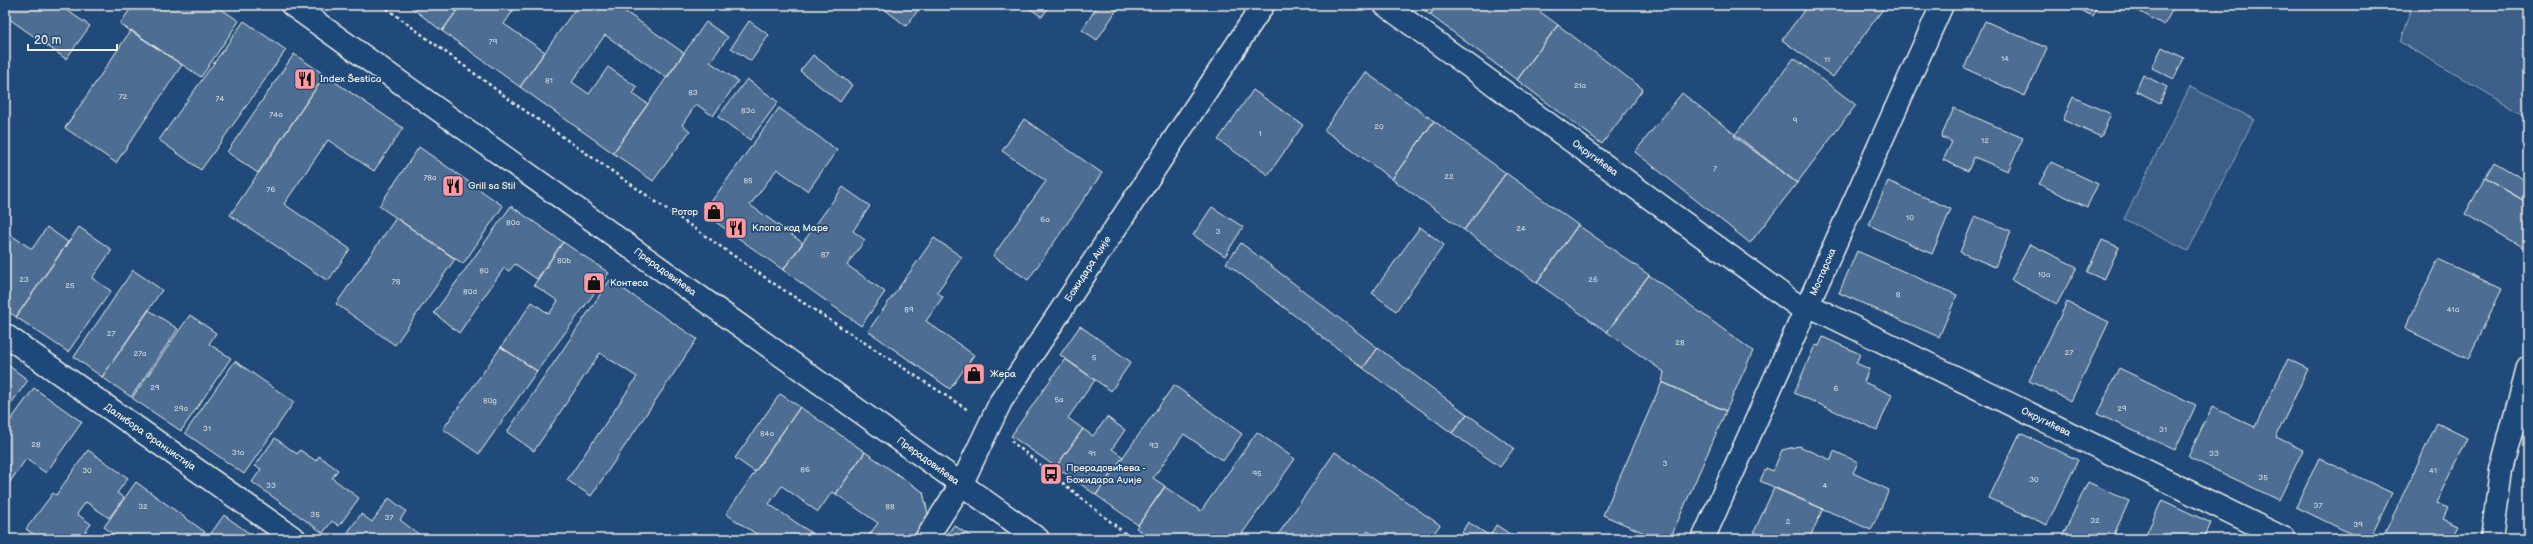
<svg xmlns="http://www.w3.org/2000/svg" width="2533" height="544" font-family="'Balsamiq Sans',sans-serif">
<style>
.green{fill:#3a5f88;stroke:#97a8b8}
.building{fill:#4d6e92;stroke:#f4f1e8}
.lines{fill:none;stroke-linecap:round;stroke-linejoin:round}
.minor-casing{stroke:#f4f1e8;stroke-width:25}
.major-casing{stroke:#f4f1e8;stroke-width:25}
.path{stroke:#f4f1e8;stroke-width:2.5;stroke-dasharray:3 3;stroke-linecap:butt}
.minor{stroke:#1f4a7a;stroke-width:22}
.major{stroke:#1f4a7a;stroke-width:22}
.labels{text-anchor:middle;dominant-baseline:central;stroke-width:3.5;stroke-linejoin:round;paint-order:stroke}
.number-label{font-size:8px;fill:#cad0d2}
.poi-label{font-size:10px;fill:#f4f1e8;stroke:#1f4a7a;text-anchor:start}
.street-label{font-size:10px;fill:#f4f1e8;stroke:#1f4a7a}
</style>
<rect width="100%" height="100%" fill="#1f4a7a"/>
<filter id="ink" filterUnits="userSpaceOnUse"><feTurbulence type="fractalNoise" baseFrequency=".025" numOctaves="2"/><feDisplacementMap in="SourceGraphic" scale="8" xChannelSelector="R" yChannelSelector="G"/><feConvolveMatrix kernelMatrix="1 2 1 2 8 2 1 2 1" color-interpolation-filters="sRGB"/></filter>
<g filter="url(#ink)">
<!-- green -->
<path class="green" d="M 2412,5 L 2528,5 L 2528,117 L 2400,42 Z
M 2190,87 L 2254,119 L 2188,251 L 2124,219 Z"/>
<!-- building -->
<path class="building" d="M 5,5 L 59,5 L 90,26 L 66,59 L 5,16 Z
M 133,5 L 215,5 L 239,21 L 201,77 L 120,24 Z
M 408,5 L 461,5 L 442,31 Z
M 461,5 L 517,5 L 504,24 L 545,52 L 520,87 L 442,31 Z
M 578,5 L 627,5 L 623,10 L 684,53 L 667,78 L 605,35 L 572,82 L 589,94 L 608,67 L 637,87 L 633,94 L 648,104 L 613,153 L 520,87 Z
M 879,5 L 922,5 L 906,26 Z
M 1031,5 L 1050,5 L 1042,17 L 1029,8 Z
M 1098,5 L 1120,5 L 1097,40 L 1082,30 Z
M 1417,5 L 1437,5 L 1430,15 Z
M 1437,5 L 1531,5 L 1558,25 L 1517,80 L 1430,15 Z
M 1808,5 L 1886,5 L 1833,77 L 1782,40 Z
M 2069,5 L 2098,5 L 2093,16 Z
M 2128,5 L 2175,5 L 2164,25 Z
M 244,21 L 286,50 L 201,170 L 159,140 Z
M 749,21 L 769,35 L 751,61 L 731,48 Z
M 1985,21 L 2047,48 L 2025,96 L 1964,68 Z
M 706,22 L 728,37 L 710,62 L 738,81 L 713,116 L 696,104 L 682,125 L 690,131 L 653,181 L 613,153 Z
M 1558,25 L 1643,89 L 1602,144 L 1517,80 Z
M 131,30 L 182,65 L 116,163 L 65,128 Z
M 2162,47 L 2184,58 L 2174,79 L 2152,68 Z
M 294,54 L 325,75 L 258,173 L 227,152 Z
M 813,55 L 852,85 L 840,102 L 800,71 Z
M 1794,58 L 1856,105 L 1797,183 L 1734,136 Z
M 1365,72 L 1434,121 L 1392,179 L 1324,130 Z
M 325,75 L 403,128 L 374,171 L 328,140 L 284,204 L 350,249 L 328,281 L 230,215 Z
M 2143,75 L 2167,87 L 2160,103 L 2136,91 Z
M 747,79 L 778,102 L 750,140 L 718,117 Z
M 1253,90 L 1303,125 L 1268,175 L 1218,140 Z
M 1682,93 L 1797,183 L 1750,243 L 1635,152 Z
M 2073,97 L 2111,114 L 2101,137 L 2063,120 Z
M 779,108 L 837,150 L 808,191 L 777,169 L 750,205 L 803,243 L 783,270 L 703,213 Z
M 1954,108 L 2023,138 L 2008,171 L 1974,157 L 1968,171 L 1943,160 L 1952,142 L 1941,137 Z
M 1024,119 L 1102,173 L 1028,280 L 993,256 L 1046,181 L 1002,151 Z
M 1434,121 L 1506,173 L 1464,230 L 1392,179 Z
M 419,147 L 503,206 L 463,264 L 379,206 Z
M 2051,162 L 2098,184 L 2087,207 L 2039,184 Z
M 2494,162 L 2528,182 L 2528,203 L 2485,178 Z
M 1506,173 L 1578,225 L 1537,283 L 1464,230 Z
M 2485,178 L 2528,203 L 2528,250 L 2465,214 Z
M 1888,181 L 1951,209 L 1932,254 L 1869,225 Z
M 843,187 L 870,206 L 853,231 L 865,240 L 847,265 L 885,292 L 861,326 L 783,270 Z
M 511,206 L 563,242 L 537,279 L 515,264 L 509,271 L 504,268 L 459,333 L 434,313 Z
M 1212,207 L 1243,227 L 1225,256 L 1193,235 Z
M 1975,216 L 2011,231 L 1995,267 L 1960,252 Z
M 396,218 L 455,259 L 395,345 L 336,304 Z
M 1578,225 L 1649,275 L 1607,332 L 1537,283 Z
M 47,227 L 68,242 L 16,317 L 5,309 L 5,240 L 9,234 L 32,249 Z
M 79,227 L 112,250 L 92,278 L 111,291 L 68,352 L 16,317 Z
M 1420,227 L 1444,245 L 1396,311 L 1372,293 Z
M 934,238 L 962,257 L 937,292 L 943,297 L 926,321 L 974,355 L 950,389 L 868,331 Z
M 2102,240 L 2119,247 L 2104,280 L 2087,272 Z
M 563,242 L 609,273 L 537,371 L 501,347 L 532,302 L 549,314 L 558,301 L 534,285 Z
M 1241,243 L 1378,348 L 1363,368 L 1226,263 Z
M 2030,244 L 2077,267 L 2057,304 L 2011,280 Z
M 1857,251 L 1957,295 L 1939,337 L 1839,293 Z
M 2438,259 L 2502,289 L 2468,359 L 2405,329 Z
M 133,270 L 162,290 L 102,377 L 74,357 Z
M 1649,275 L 1753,351 L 1726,411 L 1662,382 L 1664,372 L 1607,332 Z
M 610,280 L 697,339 L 591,496 L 567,480 L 637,377 L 600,353 L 534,451 L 507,432 Z
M 2067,302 L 2109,322 L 2071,401 L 2029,381 Z
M 149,310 L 178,329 L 131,397 L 102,377 Z
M 190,315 L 216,333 L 209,344 L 231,358 L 181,431 L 132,398 Z
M 1080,326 L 1131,362 L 1111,391 L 1060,355 Z
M 1823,337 L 1860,354 L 1856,363 L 1869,369 L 1864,382 L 1892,395 L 1877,430 L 1794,393 L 1815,345 L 1819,346 Z
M 501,347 L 537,371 L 479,454 L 443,429 Z
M 1378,348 L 1467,414 L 1452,433 L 1363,368 Z
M 1065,359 L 1095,380 L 1068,418 L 1083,429 L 1056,467 L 1011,436 Z
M 2288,359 L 2308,369 L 2276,437 L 2303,450 L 2279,500 L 2188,457 L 2212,407 L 2255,427 Z
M 235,361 L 294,402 L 244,474 L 185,433 Z
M 5,363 L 28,380 L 5,412 Z
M 2119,368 L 2196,405 L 2175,450 L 2097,414 Z
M 1662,382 L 1726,411 L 1670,539 L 1658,539 L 1603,515 Z
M 1174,385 L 1242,434 L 1223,461 L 1184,434 L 1153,478 L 1165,486 L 1138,525 L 1096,495 Z
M 34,388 L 82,422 L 46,473 L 26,459 L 5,489 L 5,428 Z
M 780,394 L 800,407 L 755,472 L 735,458 Z
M 800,407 L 865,452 L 836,494 L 832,492 L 818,512 L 782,486 L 769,504 L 810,532 L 805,539 L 759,539 L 761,537 L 726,514 Z
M 1467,414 L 1514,448 L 1500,467 L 1452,433 Z
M 1107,417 L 1125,430 L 1112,449 L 1123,457 L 1096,495 L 1056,467 L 1083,429 L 1093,436 Z
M 2437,423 L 2467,438 L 2436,503 L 2448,508 L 2443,519 L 2459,526 L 2452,539 L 2382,539 Z
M 1257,432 L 1295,459 L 1239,538 L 1240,539 L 1151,539 L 1136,528 L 1165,487 L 1201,511 Z
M 2020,433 L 2078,460 L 2047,525 L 1989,498 Z
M 275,438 L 297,454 L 300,450 L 316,461 L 319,456 L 338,470 L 332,478 L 359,498 L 339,526 L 332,521 L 323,533 L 252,482 L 261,469 L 255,466 Z
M 1799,446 L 1831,460 L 1834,451 L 1858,462 L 1853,473 L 1889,490 L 1871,530 L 1760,481 L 1766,468 L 1773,471 L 1782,450 Z
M 88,450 L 128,478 L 117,493 L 124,498 L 109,518 L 86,502 L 77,514 L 91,524 L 80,539 L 40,539 L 26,529 L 53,493 L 56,495 Z
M 865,452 L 923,492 L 929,518 L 915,539 L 866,539 L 878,523 L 836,494 Z
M 1335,452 L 1440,525 L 1430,539 L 1379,539 L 1368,531 L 1363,539 L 1275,539 Z
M 2319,458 L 2392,493 L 2370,539 L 2362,539 L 2296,507 Z
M 136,482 L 205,532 L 200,539 L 120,539 L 104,527 Z
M 2088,482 L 2129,501 L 2112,539 L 2061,539 Z
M 1774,488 L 1823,509 L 1809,539 L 1769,539 L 1754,532 Z
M 389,498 L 406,511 L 400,520 L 425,539 L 358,539 L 348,532 L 361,514 L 372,522 Z
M 2162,500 L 2211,523 L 2204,539 L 2144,539 Z
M 224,515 L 257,539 L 207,539 Z
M 1468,522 L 1490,536 L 1496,525 L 1518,539 L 1458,539 Z
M 954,525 L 974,539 L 944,539 Z
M 810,532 L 820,539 L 805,539 Z"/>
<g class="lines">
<!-- minor casing -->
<g class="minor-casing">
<path id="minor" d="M 1385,5 L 1805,311
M 1808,305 L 2285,539
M 5,335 L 295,539
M 926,539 L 961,485 L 1001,401 L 1263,5
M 1703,539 L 1942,5
M 2492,539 L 2501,470 L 2528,367"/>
</g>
<!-- major casing -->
<g class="major-casing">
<path id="major" d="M 292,5 L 1038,539"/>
</g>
<!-- path -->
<path class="path" d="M 382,5 L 521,108 L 776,285 L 968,410
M 1011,441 L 1132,539"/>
<!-- minor -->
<use href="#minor" class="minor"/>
<!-- major -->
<use href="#major" class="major"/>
</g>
</g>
<!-- icons -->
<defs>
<g id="restaurant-square" transform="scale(1.15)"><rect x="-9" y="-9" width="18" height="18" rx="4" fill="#ff9aa2" stroke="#1f4a7a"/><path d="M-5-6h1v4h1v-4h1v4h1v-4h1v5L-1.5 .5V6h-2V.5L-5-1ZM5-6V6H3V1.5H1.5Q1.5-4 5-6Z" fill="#111"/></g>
<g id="shop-square" transform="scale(1.15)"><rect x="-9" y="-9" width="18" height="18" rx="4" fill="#ff9aa2" stroke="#1f4a7a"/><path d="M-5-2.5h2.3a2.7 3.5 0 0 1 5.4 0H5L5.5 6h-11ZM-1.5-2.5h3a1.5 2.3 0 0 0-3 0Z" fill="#111"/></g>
<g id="bus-square" transform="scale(1.15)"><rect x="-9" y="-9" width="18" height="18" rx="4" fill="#ff9aa2" stroke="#1f4a7a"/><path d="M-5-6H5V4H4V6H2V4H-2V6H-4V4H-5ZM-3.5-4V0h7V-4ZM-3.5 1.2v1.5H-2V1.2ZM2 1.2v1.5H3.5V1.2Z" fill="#111"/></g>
</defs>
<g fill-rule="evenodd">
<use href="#restaurant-square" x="305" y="79"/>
<use href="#restaurant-square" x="453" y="186"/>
<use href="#shop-square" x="714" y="212"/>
<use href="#restaurant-square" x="736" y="228"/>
<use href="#shop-square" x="594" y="283"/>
<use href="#shop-square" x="974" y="374"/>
<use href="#bus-square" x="1051" y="474"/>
</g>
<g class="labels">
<!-- number labels -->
<g class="number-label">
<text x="493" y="41">79</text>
<text x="2005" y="58">14</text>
<text x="1827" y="59">11</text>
<text x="549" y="80">81</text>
<text x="1580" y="85">21a</text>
<text x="693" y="92">83</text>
<text x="123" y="96">72</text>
<text x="220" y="98">74</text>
<text x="748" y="110">83a</text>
<text x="276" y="114">74a</text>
<text x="1795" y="120">9</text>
<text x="1379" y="126">20</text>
<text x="1260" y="133">1</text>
<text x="1985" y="140">12</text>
<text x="1715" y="168">7</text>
<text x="1449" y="176">22</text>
<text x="430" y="177">78a</text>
<text x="748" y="180">85</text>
<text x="271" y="189">76</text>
<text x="1910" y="217">10</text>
<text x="1045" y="219">6a</text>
<text x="513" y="222">80a</text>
<text x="1521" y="228">24</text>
<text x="1218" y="231">3</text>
<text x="825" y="254">87</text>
<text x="564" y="260">80b</text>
<text x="484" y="270">80</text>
<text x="2044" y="274">10a</text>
<text x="24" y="279">23</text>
<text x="1593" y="279">26</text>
<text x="396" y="281">78</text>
<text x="70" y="285">25</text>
<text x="470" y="291">80d</text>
<text x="1898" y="294">8</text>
<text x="909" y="309">89</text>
<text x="2453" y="309">41a</text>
<text x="111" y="333">27</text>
<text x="1680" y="342">28</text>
<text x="2069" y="352">27</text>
<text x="140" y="353">27a</text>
<text x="1094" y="357">5</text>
<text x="155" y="387">29</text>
<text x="1836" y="388">6</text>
<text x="1059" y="399">5a</text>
<text x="490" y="400">80g</text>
<text x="181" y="408">29a</text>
<text x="2122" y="408">29</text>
<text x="207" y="428">31</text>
<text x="2163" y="429">31</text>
<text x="767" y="433">84a</text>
<text x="36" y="444">28</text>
<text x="1154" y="445">93</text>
<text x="238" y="452">31a</text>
<text x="1092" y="453">91</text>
<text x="2214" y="453">33</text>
<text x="1665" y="463">3</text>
<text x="805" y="469">86</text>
<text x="87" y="470">30</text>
<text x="2433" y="470">41</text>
<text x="1257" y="473">95</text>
<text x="2263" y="477">35</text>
<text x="2034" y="479">30</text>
<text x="271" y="485">33</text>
<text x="1825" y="485">4</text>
<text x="2318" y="505">37</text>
<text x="143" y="506">32</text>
<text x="890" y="506">88</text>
<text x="315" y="514">35</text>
<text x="389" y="517">37</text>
<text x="2095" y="520">32</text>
<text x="1788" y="521">2</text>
<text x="2358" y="524">39</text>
</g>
<!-- poi labels -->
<g class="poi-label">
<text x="320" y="79">Index Šestica</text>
<text x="468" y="186">Grill sa Stil</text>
<text x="698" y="212" text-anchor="end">Ротор</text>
<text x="752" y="228">Клопа код Маре</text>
<text x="610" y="283">Контеса</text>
<text x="990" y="374">Жера</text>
<text x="1066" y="468">Прерадовићева -<tspan x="1066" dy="12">Божидара Аџије</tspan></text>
</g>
<!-- street labels -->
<g class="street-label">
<text transform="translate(1595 158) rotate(36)">Округићева</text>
<text transform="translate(1088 269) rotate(-57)">Божидара Аџије</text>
<text transform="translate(665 272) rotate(36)">Прерадовићева</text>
<text transform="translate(1823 272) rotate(-66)">Мостарска</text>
<text transform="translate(2046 422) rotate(26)">Округићева</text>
<text transform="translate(150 437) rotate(35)">Далибора Францистија</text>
<text transform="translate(928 461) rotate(36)">Прерадовићева</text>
</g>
</g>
<!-- margin -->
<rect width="2533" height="544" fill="none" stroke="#1f4a7a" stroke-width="20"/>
<rect x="10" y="10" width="2513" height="524" fill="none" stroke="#f4f1e8" stroke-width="1.5" filter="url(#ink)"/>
<!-- scale -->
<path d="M28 44v6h89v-6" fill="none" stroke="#f4f1e8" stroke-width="2"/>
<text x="34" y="44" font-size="12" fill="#f4f1e8" stroke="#1f4a7a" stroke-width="3" paint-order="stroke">20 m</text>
</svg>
